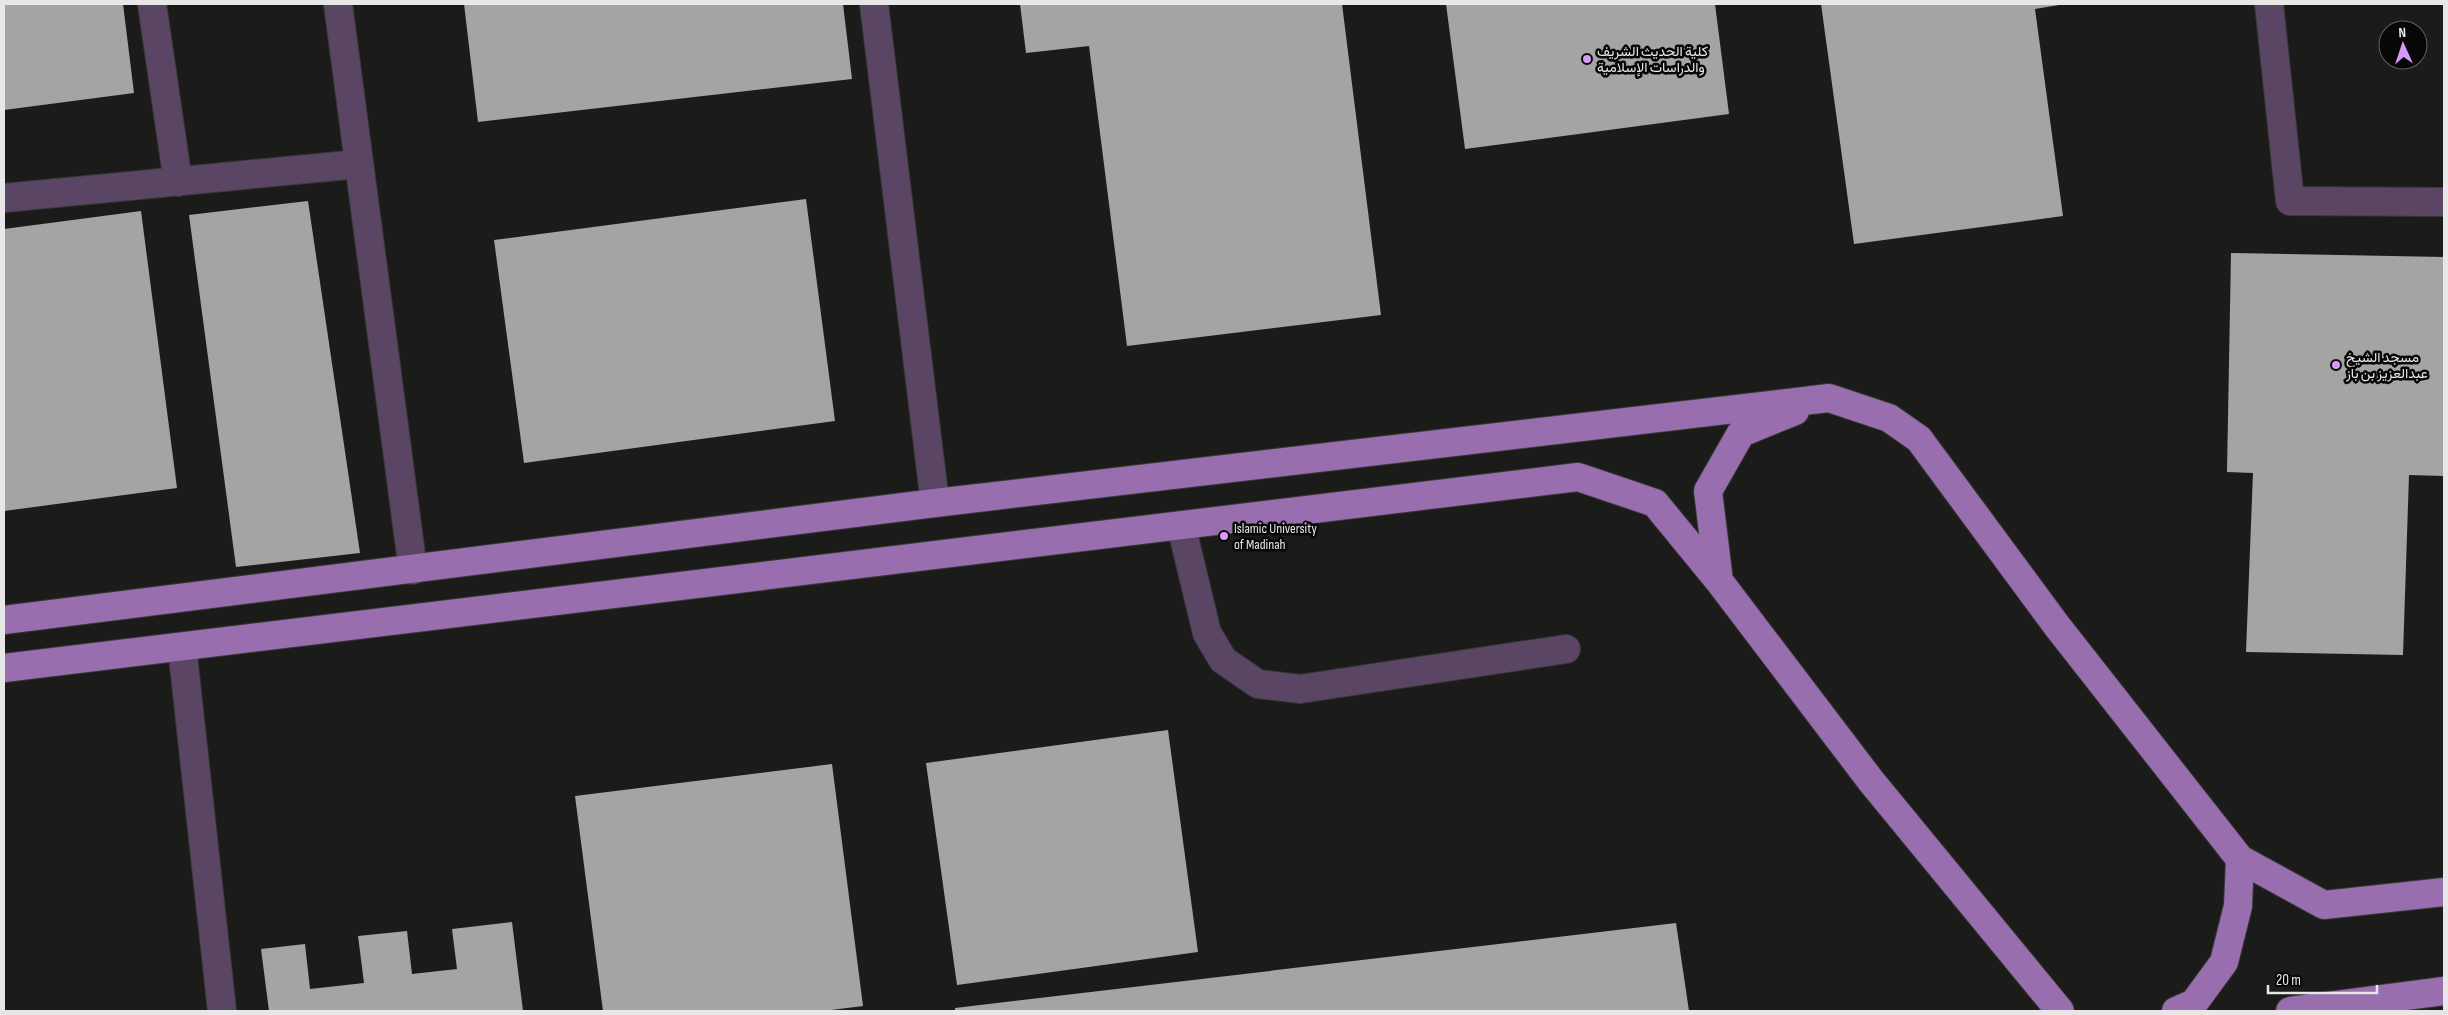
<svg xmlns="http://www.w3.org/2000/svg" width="2448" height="1015" font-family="'Sofia Sans Condensed',Vazirmatn,sans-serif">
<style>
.building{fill:#a4a5a2}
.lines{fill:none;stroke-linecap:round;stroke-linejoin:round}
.minor-casing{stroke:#373837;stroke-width:30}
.major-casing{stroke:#373837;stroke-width:30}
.minor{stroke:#5a4664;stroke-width:28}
.major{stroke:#986eae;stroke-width:28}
.poi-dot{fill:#d89af8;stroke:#060706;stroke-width:2}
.labels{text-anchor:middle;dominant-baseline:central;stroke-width:5;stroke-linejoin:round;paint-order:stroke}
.poi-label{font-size:14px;fill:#e6e7e6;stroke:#060706;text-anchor:start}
</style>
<rect width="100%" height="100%" fill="#1b1c1a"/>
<!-- building -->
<path class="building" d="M 4,4 L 123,4 L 134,93 L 4,110 Z
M 464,4 L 843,4 L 852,79 L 478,122 Z
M 1020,4 L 1342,4 L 1381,315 L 1127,346 L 1089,46 L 1026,53 Z
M 1446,4 L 1715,4 L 1729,114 L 1465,149 Z
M 1821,4 L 2065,4 L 2035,9 L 2063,216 L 1854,244 Z
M 806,199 L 835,421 L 524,463 L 494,240 Z
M 308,201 L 360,553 L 236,567 L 189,215 Z
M 141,211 L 177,488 L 4,511 L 4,229 Z
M 2231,253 L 2444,257 L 2444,476 L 2409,475 L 2403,655 L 2246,652 L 2253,473 L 2227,472 Z
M 1168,730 L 1198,952 L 957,985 L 926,763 Z
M 832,764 L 863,1006 L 823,1011 L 603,1011 L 575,796 Z
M 512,922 L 523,1011 L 269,1011 L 261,949 L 305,944 L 310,989 L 364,983 L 358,936 L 407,931 L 412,974 L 457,969 L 452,929 Z
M 1676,923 L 1689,1011 L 955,1011 L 955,1008 Z"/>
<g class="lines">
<!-- minor casing -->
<g class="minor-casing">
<path id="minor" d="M 152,4 L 178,182
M 338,4 L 413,570
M 874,4 L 935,503
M 2269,4 L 2290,201 L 2444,202
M 4,198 L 359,164
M 1181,525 L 1207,633 L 1223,660 L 1258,684 L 1300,689 L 1566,649
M 182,647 L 222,1011"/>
</g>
<!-- major casing -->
<g class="major-casing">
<path id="major" d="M 1719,581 L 1708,491 L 1741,433 L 1795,411
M 4,620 L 935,503 L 1829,398 L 1889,418 L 1919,439 L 2057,626 L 2240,859 L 2324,905 L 2444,892
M 4,668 L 1578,477 L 1655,503 L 1719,581 L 1871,781 L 2060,1011
M 2176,1011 L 2194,1003 L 2224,962 L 2238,906 L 2240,859
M 2290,1011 L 2444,991"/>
</g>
<!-- minor -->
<use href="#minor" class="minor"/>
<!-- major -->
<use href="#major" class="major"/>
</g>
<!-- markers -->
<g class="poi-dot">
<circle cx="1587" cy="59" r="5"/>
<circle cx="2336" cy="365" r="5"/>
<circle cx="1224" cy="536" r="5"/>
</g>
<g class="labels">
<!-- poi labels -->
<g class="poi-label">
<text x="1597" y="51">كلية الحديث الشريف<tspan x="1597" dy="16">والدراسات الإسلامية</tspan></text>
<text x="2346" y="357">مسجد الشيخ<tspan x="2346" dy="16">عبدالعزيز بن باز</tspan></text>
<text x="1234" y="528">Islamic University<tspan x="1234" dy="16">of Madinah</tspan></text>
</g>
</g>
<!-- border -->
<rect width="2448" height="1015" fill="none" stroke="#e6e7e6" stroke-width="10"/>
<!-- north arrow -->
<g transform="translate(2403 45) rotate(357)"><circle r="24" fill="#060706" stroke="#606160"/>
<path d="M0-4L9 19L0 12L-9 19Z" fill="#d89af8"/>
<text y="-8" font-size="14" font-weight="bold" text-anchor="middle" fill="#e6e7e6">N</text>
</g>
<!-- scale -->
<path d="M2268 985v8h109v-8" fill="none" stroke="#e6e7e6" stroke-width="2.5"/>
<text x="2276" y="985" font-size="15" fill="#e6e7e6" stroke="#060706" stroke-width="4" paint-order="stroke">20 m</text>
</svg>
